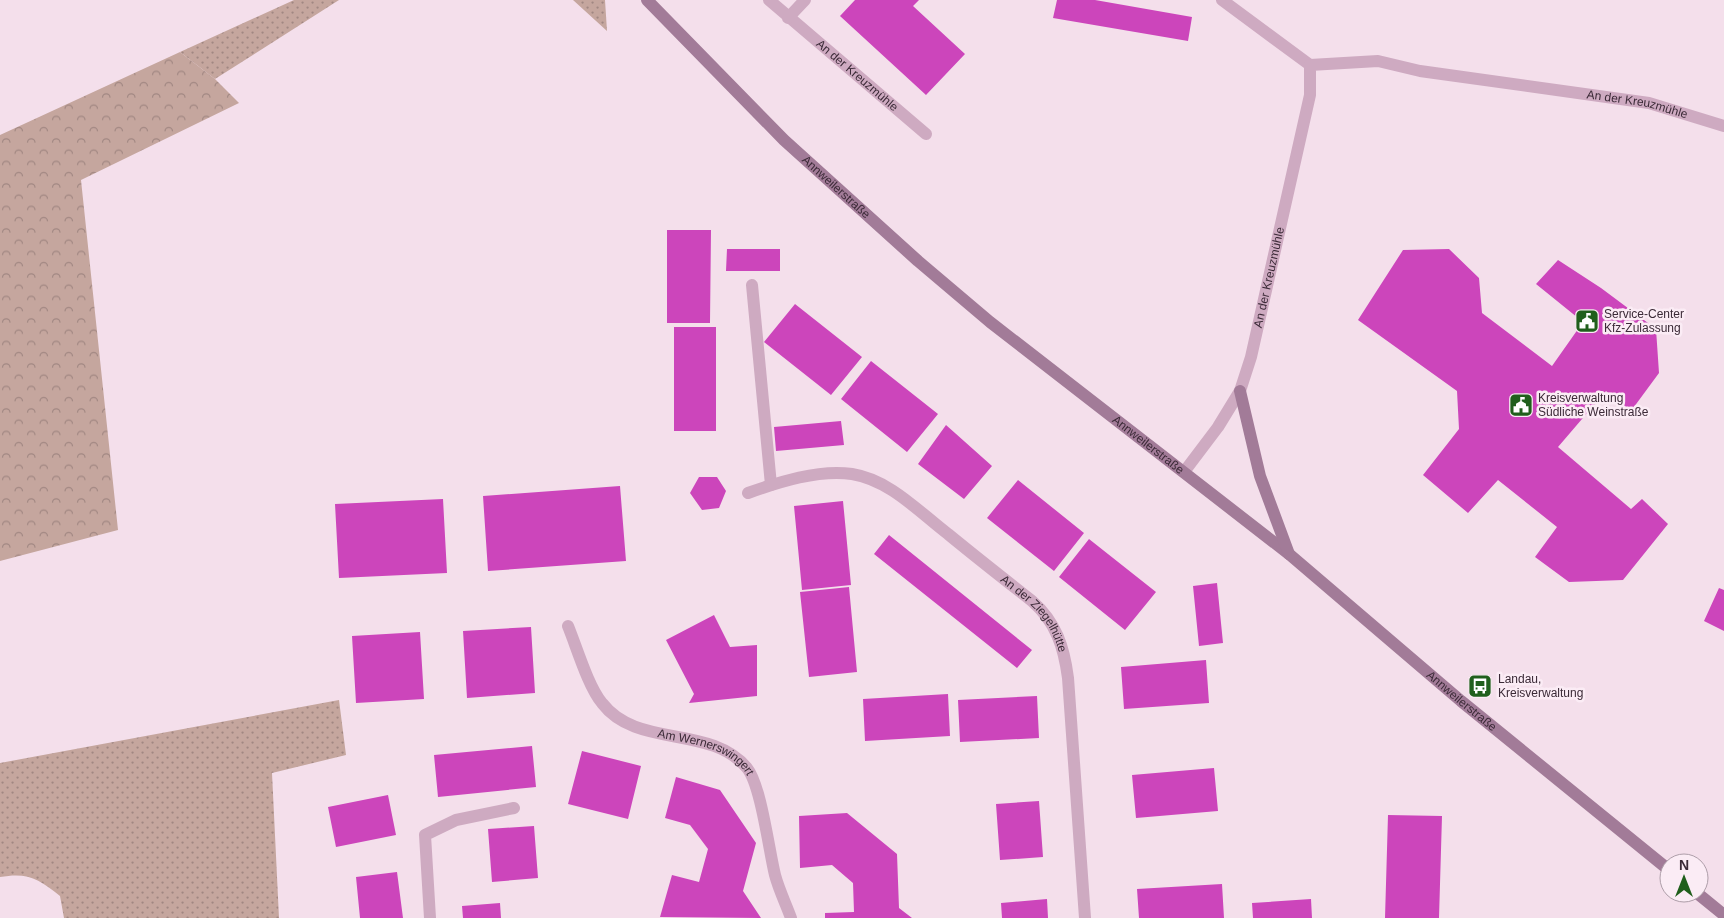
<svg xmlns="http://www.w3.org/2000/svg" width="1724" height="918" font-family="Arial,sans-serif">
<style>
.grass{fill:url(#grass-dots)}
.forest{fill:url(#forest-crowns)}
.building{fill:#cc45bb}
.lines{fill:none;stroke-linecap:round;stroke-linejoin:round}
.street{stroke:#ceaac1;stroke-width:12}
.secondary{stroke:#a27b98;stroke-width:12}
.labels{text-anchor:middle;dominant-baseline:central;stroke-width:5;stroke-linejoin:round;paint-order:stroke}
.street-label{font-size:12px;fill:#3b2a37;stroke:#fbecf5}
.poi-label{font-size:12px;fill:#3b2a37;stroke:#fbecf5;text-anchor:start}
</style>
<defs>
<pattern id="grass-dots" width="8" height="8" patternUnits="userSpaceOnUse" patternTransform="scale(1.25)"><rect width="8" height="8" fill="#c5a69e"/><path d="M2 2h.1M6 6h.1" fill="none" stroke="#a18782" stroke-width="1.8" stroke-linecap="round"/></pattern>
<pattern id="forest-crowns" width="20" height="18" patternUnits="userSpaceOnUse" patternTransform="scale(1.25)"><rect width="20" height="18" fill="#c5a69e"/><path d="M2 6a3 3 0 1 1 6 0M12 15a3 3 0 1 1 6 0" fill="none" stroke="#a18782"/></pattern>
</defs>
<rect width="100%" height="100%" fill="#f4dfeb"/>
<!-- grass -->
<path class="grass" d="M 294,0 L 339,0 L 215,79 L 180,52 Z
M 573,0 L 605,0 L 607,31 Z
M 339,700 L 346,755 L 272,773 L 279,918 L 64,918 L 60,896 C 39,879 28,872 0,877 L 0,763 Z"/>
<!-- forest -->
<path class="forest" d="M 180,52 L 215,79 L 239,103 L 81,180 L 118,530 L 0,561 L 0,135 Z"/>
<!-- building -->
<path class="building" d="M 855,0 L 919,0 L 913,6 L 965,54 L 926,95 L 840,16 Z
M 1057,0 L 1095,0 L 1192,17 L 1188,41 L 1053,18 Z
M 667,230 L 711,230 L 710,323 L 667,323 Z
M 727,249 L 780,249 L 780,271 L 726,271 Z
M 1449,249 L 1479,278 L 1482,313 L 1552,366 L 1583,322 L 1536,284 L 1558,260 L 1601,288 L 1656,329 L 1659,373 L 1631,411 L 1606,391 L 1558,447 L 1631,509 L 1642,499 L 1668,524 L 1623,580 L 1569,582 L 1535,557 L 1557,527 L 1498,480 L 1468,513 L 1423,475 L 1459,429 L 1457,391 L 1358,320 L 1403,250 Z
M 795,304 L 862,357 L 831,395 L 764,342 Z
M 674,327 L 716,327 L 716,431 L 674,431 Z
M 871,361 L 938,414 L 907,452 L 841,399 Z
M 841,421 L 844,445 L 776,451 L 774,427 Z
M 946,425 L 992,466 L 964,499 L 918,464 Z
M 699,477 L 717,477 L 726,491 L 719,508 L 702,510 L 690,493 Z
M 1018,480 L 1084,533 L 1054,571 L 987,518 Z
M 620,486 L 626,561 L 488,571 L 483,496 Z
M 443,499 L 447,573 L 339,578 L 335,504 Z
M 843,501 L 851,585 L 802,590 L 794,506 Z
M 889,535 L 1032,650 L 1017,668 L 874,554 Z
M 1089,539 L 1156,592 L 1125,630 L 1059,577 Z
M 1217,583 L 1223,643 L 1199,646 L 1193,586 Z
M 849,587 L 857,672 L 809,677 L 800,592 Z
M 1719,588 L 1724,590 L 1724,631 L 1704,621 Z
M 714,615 L 730,647 L 757,645 L 757,696 L 689,703 L 694,694 L 666,640 Z
M 531,627 L 535,693 L 467,698 L 463,631 Z
M 420,632 L 424,699 L 356,703 L 352,636 Z
M 1206,660 L 1209,703 L 1124,709 L 1121,667 Z
M 948,694 L 950,736 L 865,741 L 863,699 Z
M 1037,696 L 1039,738 L 960,742 L 958,700 Z
M 532,746 L 536,787 L 438,797 L 434,755 Z
M 582,751 L 641,766 L 628,819 L 568,804 Z
M 1214,768 L 1218,811 L 1136,818 L 1132,775 Z
M 676,777 L 720,790 L 756,843 L 743,891 L 761,918 L 660,917 L 672,875 L 699,882 L 708,849 L 690,825 L 665,818 Z
M 388,795 L 396,835 L 336,847 L 328,807 Z
M 1039,801 L 1043,857 L 1000,860 L 996,804 Z
M 847,813 L 897,854 L 899,908 L 912,918 L 825,918 L 825,913 L 854,912 L 853,883 L 832,865 L 800,868 L 799,816 Z
M 1388,815 L 1442,816 L 1439,918 L 1385,918 Z
M 534,826 L 538,878 L 492,882 L 488,829 Z
M 397,872 L 403,918 L 360,918 L 356,877 Z
M 1222,884 L 1224,918 L 1139,918 L 1137,889 Z
M 1047,899 L 1048,918 L 1002,918 L 1001,903 Z
M 1311,899 L 1312,918 L 1253,918 L 1252,903 Z
M 500,903 L 501,918 L 463,918 L 462,906 Z"/>
<g class="lines">
<!-- street -->
<g class="street">
<path id="s1" d="M 769,0 L 926,134"/>
<path d="M 1222,0 L 1310,65"/>
<path d="M 788,18 L 805,0"/>
<path d="M 752,285 L 771,485"/>
<path id="s2" d="M 1184,472 L 1218,427 L 1240,391 L 1251,357 L 1310,95 L 1310,65 L 1378,61 L 1420,71 L 1649,103 L 1724,126"/>
<path id="s3" d="M 748,493 C 779,482 819,469 852,474 C 890,480 919,512 948,534 C 976,557 1004,579 1032,601 C 1056,622 1064,647 1068,678 L 1085,918"/>
<path id="s4" d="M 568,626 C 577,648 588,686 602,703 C 637,749 710,724 747,768 C 761,785 769,851 775,875 C 779,890 786,904 791,918"/>
<path d="M 430,918 L 425,835 L 456,820 L 514,808"/>
</g>
<!-- secondary -->
<g class="secondary">
<path id="s5" d="M 647,0 L 784,140 L 918,261 L 990,322 L 1289,554 L 1461,701 L 1669,870"/>
<path d="M 1240,391 L 1260,476 L 1289,554"/>
<path d="M 1697,893 L 1724,915"/>
</g>
</g>
<!-- icons -->
<defs>
<g id="civic-square" transform="scale(1.25)"><rect x="-9" y="-9" width="18" height="18" rx="4" fill="#205f1c" stroke="#fbecf5"/><path d="M-.6-6.5H3V-4.5H.6V-3L4-1V1h2V6H-6V1h2V-1L-.6-3ZM-1.2 2.5V6h2.4V2.5Z" fill="#fff"/></g>
<g id="bus-square" transform="scale(1.25)"><rect x="-9" y="-9" width="18" height="18" rx="4" fill="#205f1c" stroke="#fbecf5"/><path d="M-5-6H5V4H4V6H2V4H-2V6H-4V4H-5ZM-3.5-4V0h7V-4ZM-3.5 1.2v1.5H-2V1.2ZM2 1.2v1.5H3.5V1.2Z" fill="#fff"/></g>
</defs>
<g fill-rule="evenodd">
<use href="#civic-square" x="1587" y="321"/>
<use href="#civic-square" x="1521" y="405"/>
<use href="#bus-square" x="1480" y="686"/>
</g>
<g class="labels">
<!-- street labels -->
<g class="street-label">
<text stroke="none"><textPath href="#s1" startOffset="116">An der Kreuzmühle</textPath></text>
<text stroke="none"><textPath href="#s2" startOffset="764">An der Kreuzmühle</textPath></text>
<text stroke="none"><textPath href="#s5" startOffset="266">Annweilerstraße</textPath></text>
<text stroke="none"><textPath href="#s2" startOffset="216">An der Kreuzmühle</textPath></text>
<text stroke="none"><textPath href="#s5" startOffset="671">Annweilerstraße</textPath></text>
<text stroke="none"><textPath href="#s3" startOffset="340">An der Ziegelhütte</textPath></text>
<text stroke="none"><textPath href="#s5" startOffset="1076">Annweilerstraße</textPath></text>
<text stroke="none"><textPath href="#s4" startOffset="202">Am Wernerswingert</textPath></text>
</g>
<!-- poi labels -->
<g class="poi-label">
<text x="1604" y="314">Service-Center<tspan x="1604" dy="14">Kfz-Zulassung</tspan></text>
<text x="1538" y="398">Kreisverwaltung<tspan x="1538" dy="14">Südliche Weinstraße</tspan></text>
<text x="1498" y="679">Landau,<tspan x="1498" dy="14">Kreisverwaltung</tspan></text>
</g>
</g>
<!-- north arrow -->
<g transform="translate(1684 878)"><circle r="24" fill="#fbecf5" stroke="#ae9ea9"/>
<path d="M0-4L9 19L0 12L-9 19Z" fill="#205f1c"/>
<text y="-8" font-size="14" font-weight="bold" text-anchor="middle" fill="#3b2a37">N</text>
</g>
</svg>
